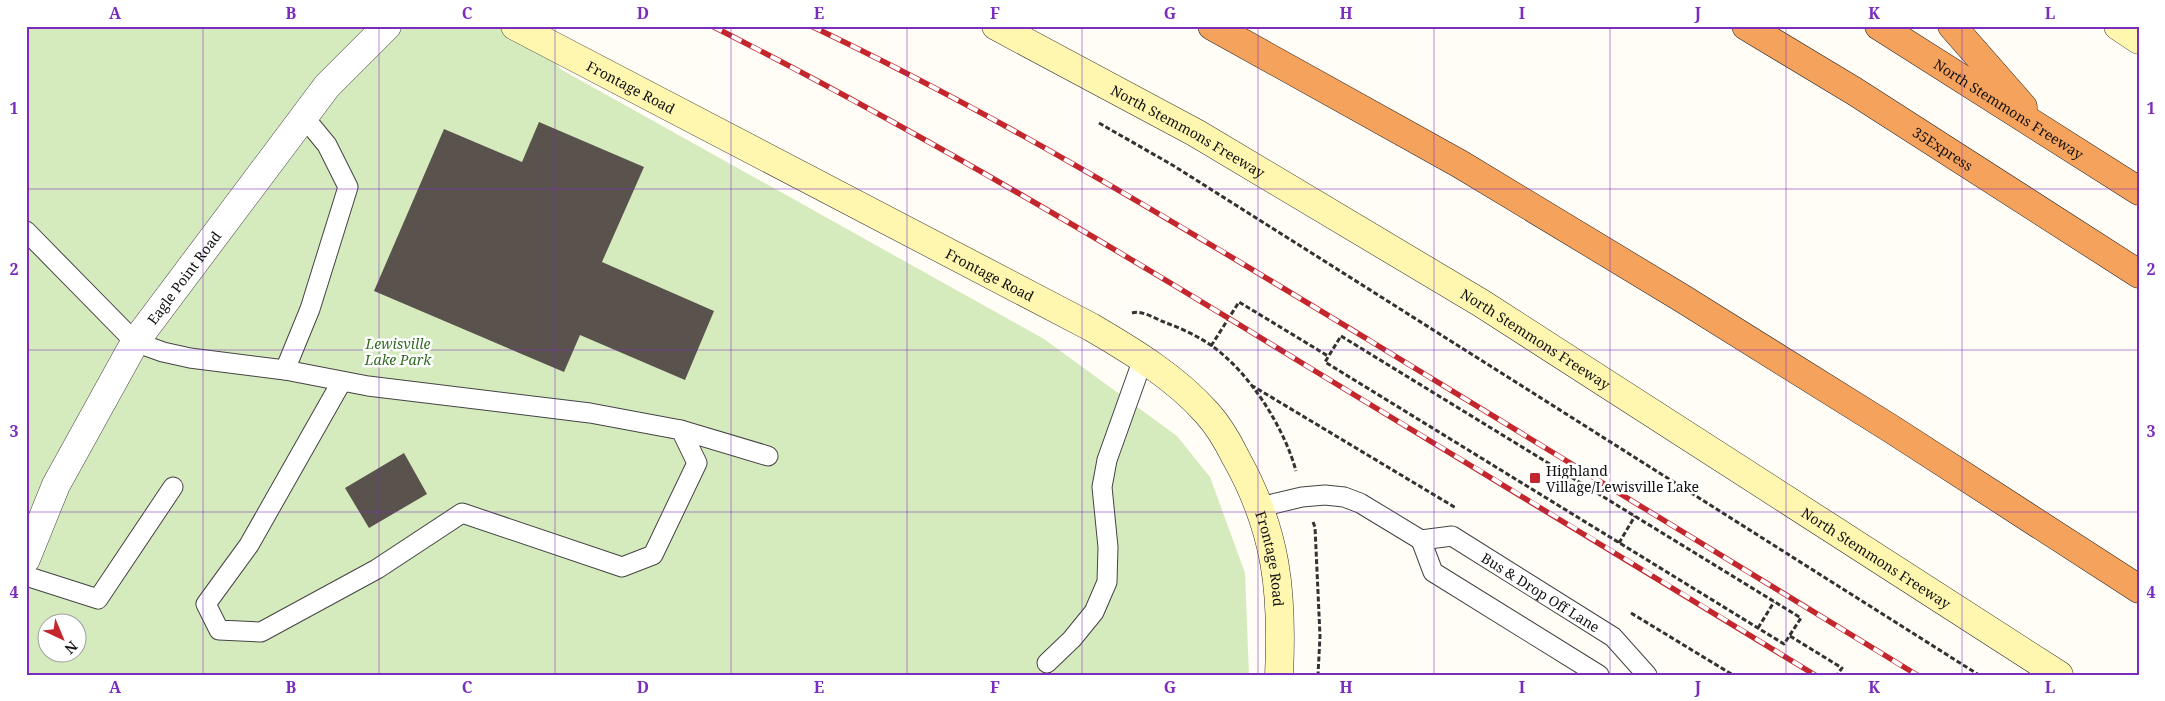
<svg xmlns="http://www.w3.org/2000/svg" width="2165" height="701" font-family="'Noto Serif',serif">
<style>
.green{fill:#d5ebbd;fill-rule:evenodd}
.building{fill:#5a524d}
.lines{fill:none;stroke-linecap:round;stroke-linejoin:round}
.lane-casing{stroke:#444;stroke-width:21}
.street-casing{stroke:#444;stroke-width:29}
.secondary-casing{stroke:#333;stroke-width:29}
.highway-casing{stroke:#222;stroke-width:29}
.path{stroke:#333;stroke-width:3;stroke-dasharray:5 2.5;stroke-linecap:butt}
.lane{stroke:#fff;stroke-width:19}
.street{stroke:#fff;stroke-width:28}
.secondary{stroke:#fff6b0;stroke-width:28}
.highway{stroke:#f5a25d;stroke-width:28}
.rail-casing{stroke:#c4262e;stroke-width:5.5}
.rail{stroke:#fff;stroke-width:4;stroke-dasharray:11;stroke-linecap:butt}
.grid{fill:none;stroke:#7b2cbf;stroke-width:1;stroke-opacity:0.55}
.poi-dot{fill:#c4262e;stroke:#fff;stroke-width:2}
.labels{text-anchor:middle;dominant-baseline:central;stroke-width:5;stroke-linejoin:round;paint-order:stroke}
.street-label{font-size:14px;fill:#111;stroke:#fff}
.park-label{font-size:14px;font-style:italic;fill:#2f6b1f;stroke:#fff}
.poi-label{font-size:14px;fill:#111;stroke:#fff;text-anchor:start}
.neatline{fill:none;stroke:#7b2cbf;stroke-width:2}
.grid-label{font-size:16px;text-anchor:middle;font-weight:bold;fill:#7b2cbf}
</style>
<rect width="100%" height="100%" fill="#fffdf5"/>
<!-- green -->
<path class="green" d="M 26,26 L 519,26 L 562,70 L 1044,339 L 1177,436 L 1210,477 L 1245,573 L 1249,675 L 26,675 ZM 48,624 L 78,624 L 78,654 L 48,654 Z"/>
<!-- building -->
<path class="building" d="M 539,122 L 644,167 L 602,262 L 714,311 L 685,380 L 580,335 L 564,372 L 374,291 L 444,129 L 522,162 Z
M 404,453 L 427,494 L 369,528 L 345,488 Z"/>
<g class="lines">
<!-- lane casing -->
<g class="lane-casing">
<g id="lane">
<path d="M 26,231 L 135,342 L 163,352 L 190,358 L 285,370 L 368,386 L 590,413 L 681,430 L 697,463 L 653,555 L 622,567 L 462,513 L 377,569 L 261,632 L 219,630 L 206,604 L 249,545 L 342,381"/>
<path d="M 285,370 L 310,309 L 348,187 L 327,145 L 304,117"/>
<path d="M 681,430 L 768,456"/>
<path id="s1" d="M 1260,507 L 1302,497 L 1325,495 L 1344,497 L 1360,503 L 1421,540 L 1452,536 L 1613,637 L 1647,675"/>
<path d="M 1421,540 L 1433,572 L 1599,675"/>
<path d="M 26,576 L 98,599 L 173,487"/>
<path d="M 1047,663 L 1072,639 L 1094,612 L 1107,582 L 1108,547 L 1102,487 L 1107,460 L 1143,359"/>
</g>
</g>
<!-- street casing -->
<g class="street-casing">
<g id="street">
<path id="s2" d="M 26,559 L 56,485 L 135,342 L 327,86 L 387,26"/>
</g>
</g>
<!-- secondary casing -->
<g class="secondary-casing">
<g id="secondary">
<path id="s3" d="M 515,26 L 1091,327 C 1132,351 1175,377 1207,413 C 1219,426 1228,442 1236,458 C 1277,531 1283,593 1279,675"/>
<path id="s4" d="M 996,26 L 1196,133 L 1481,303 L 2059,675"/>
<path d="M 2118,26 L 2139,40"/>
</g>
</g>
<!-- highway casing -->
<g class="highway-casing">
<g id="highway">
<path d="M 1212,26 L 1460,164 L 1680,297 L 1893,430 L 2139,589"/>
<path id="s5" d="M 1746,26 L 1854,91 L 2139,274"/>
<path id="s6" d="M 1879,26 L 2139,191"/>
<path d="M 1952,26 L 2023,107"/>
</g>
</g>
<!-- path -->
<path class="path" d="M 1099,123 L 1174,166 L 1979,675
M 1132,313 C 1142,310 1154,318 1164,322 C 1180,328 1198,336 1212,346 C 1249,372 1284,427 1296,471
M 1341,336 L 1801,618 L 1784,644 L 1325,362 Z
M 1211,346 L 1239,302 L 1328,356
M 1251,385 L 1456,508
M 1313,522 L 1315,527 L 1320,636 L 1318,675
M 1619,543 L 1635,516
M 1631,613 L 1733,675
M 1758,628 L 1774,602
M 1790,636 L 1842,668 L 1837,675"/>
<!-- lane -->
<use href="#lane" class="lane"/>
<!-- street -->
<use href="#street" class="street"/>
<!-- secondary -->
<use href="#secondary" class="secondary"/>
<!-- highway -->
<use href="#highway" class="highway"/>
<!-- rail casing -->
<g class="rail-casing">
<path id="rail" d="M 712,26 C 919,131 1118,250 1315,371 C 1482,472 1649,573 1815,675
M 811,26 C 1005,118 1189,231 1372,342 C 1554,453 1735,564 1917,675"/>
</g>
<!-- rail -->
<use href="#rail" class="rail"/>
</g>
<!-- grid -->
<path class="grid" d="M 203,26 L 203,675M 379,26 L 379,675M 555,26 L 555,675M 731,26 L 731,675M 907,26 L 907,675M 1082,26 L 1082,675M 1258,26 L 1258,675M 1434,26 L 1434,675M 1610,26 L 1610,675M 1786,26 L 1786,675M 1962,26 L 1962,675M 26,189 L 2139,189M 26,350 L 2139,350M 26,512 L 2139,512"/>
<!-- markers -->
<rect class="poi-dot" x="1529" y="472" width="12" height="12" rx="2.5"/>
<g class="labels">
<!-- street labels -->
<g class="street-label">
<text stroke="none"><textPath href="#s3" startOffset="131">Frontage Road</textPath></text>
<text stroke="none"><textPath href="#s6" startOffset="154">North Stemmons Freeway</textPath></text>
<text stroke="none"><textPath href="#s4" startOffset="219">North Stemmons Freeway</textPath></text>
<text stroke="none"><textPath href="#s5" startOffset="232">35Express</textPath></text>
<text stroke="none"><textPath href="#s3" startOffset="536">Frontage Road</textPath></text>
<text stroke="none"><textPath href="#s2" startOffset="324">Eagle Point Road</textPath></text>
<text stroke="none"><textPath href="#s4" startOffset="624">North Stemmons Freeway</textPath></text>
<text stroke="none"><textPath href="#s4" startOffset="1029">North Stemmons Freeway</textPath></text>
<text stroke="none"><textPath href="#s3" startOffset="956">Frontage Road</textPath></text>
<text stroke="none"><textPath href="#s1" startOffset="310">Bus &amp; Drop Off Lane</textPath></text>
</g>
<!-- park labels -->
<g class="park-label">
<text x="398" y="343">Lewisville<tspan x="398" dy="16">Lake Park</tspan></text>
</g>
<!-- poi labels -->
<g class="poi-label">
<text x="1546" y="470">Highland<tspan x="1546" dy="16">Village/Lewisville Lake</tspan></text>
</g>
</g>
<!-- border -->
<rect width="2165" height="701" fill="none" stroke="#ffffff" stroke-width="55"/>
<!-- north arrow -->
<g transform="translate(62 638) rotate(136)"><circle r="24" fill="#ffffff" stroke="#a0a0a0"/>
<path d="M0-4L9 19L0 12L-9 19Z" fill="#c4262e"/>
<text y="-8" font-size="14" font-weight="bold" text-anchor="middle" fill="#111111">N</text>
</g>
<rect x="28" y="28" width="2110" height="646" class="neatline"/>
<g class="grid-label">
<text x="115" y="19">A</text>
<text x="291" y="19">B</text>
<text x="467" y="19">C</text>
<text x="643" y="19">D</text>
<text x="819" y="19">E</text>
<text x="995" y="19">F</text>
<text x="1170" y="19">G</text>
<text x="1346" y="19">H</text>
<text x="1522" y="19">I</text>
<text x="1698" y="19">J</text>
<text x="1874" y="19">K</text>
<text x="2050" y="19">L</text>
<text x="14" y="114">1</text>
<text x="2151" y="114">1</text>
<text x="14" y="275">2</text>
<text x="2151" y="275">2</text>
<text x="14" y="437">3</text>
<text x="2151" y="437">3</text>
<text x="14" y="598">4</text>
<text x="2151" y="598">4</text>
<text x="115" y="693">A</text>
<text x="291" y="693">B</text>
<text x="467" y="693">C</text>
<text x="643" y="693">D</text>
<text x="819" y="693">E</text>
<text x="995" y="693">F</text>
<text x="1170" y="693">G</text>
<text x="1346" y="693">H</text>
<text x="1522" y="693">I</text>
<text x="1698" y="693">J</text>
<text x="1874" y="693">K</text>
<text x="2050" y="693">L</text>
</g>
</svg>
